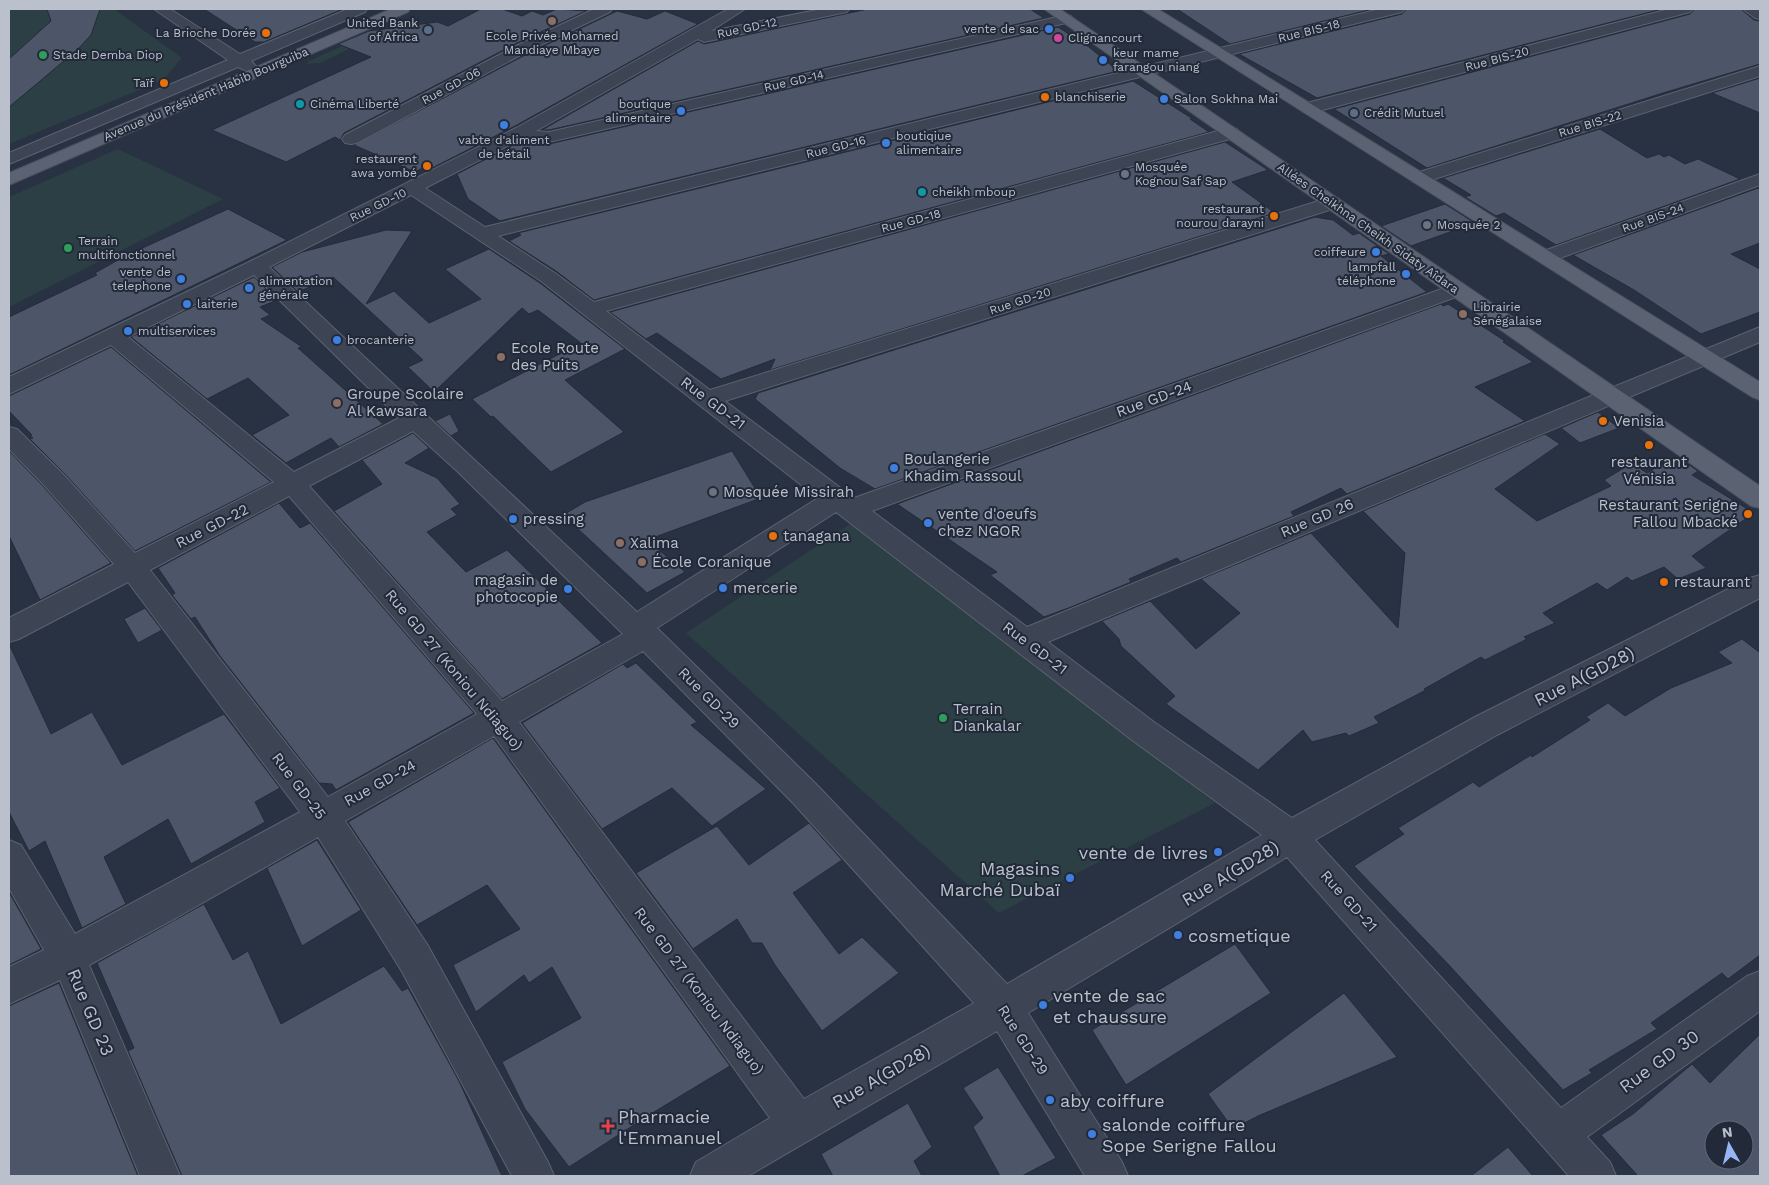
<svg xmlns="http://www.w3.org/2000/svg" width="1769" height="1185" font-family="'Work Sans',sans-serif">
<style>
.green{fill:#2b3f44}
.building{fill:#4d5669;stroke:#242b3a;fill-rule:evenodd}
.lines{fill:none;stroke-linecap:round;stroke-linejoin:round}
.minor-casing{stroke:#5b6270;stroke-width:2}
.major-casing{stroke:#474d5c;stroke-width:2}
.minor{fill:#3d4453;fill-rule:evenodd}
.major{fill:#5b6373;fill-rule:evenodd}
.education-dot{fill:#8d6e63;stroke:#222938;stroke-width:2}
.shop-dot{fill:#3f7fe0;stroke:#222938;stroke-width:2}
.service-dot{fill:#5c6f8a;stroke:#222938;stroke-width:2}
.food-dot{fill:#e8710a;stroke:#222938;stroke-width:2}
.hotel-dot{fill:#d1479c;stroke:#222938;stroke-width:2}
.leisure-dot{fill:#2e9e5b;stroke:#222938;stroke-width:2}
.culture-dot{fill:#0f9aa8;stroke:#222938;stroke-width:2}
.worship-dot{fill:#6b7280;stroke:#222938;stroke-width:2}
.health-dot{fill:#e0444e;stroke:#222938;stroke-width:2}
.labels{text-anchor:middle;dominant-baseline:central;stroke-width:4;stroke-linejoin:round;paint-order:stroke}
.far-poi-label{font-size:12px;fill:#bac0cc;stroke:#222938;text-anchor:start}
.far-street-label{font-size:12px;fill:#bac0cc;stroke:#222938}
.poi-label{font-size:15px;fill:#bac0cc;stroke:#222938;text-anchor:start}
.street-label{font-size:15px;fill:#bac0cc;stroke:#222938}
.near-street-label{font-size:18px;fill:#bac0cc;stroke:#222938}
.near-poi-label{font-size:18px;fill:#bac0cc;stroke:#222938;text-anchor:start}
</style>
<rect width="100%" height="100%" fill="#293243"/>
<!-- green -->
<path class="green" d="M 9,9 L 114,9 L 182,58 L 163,80 L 9,144 Z
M 364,36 L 370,39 L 320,63 L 306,64 L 309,61 Z
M 118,149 L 223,199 L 9,307 L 9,197 Z
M 853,522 L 1215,803 L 999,913 L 686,633 Z"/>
<!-- building -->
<path class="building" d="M 47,9 L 100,9 L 91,35 L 77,50 L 9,107 L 9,59 L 51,21 Z
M 204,9 L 343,9 L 264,42 L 255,42 Z
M 481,9 L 502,9 L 522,16 L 532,11 L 543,15 L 557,9 L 586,11 L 517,43 L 344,133 L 340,140 L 335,137 L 286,162 L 212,130 L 371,57 L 338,44 L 369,31 L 437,22 L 448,26 Z
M 868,9 L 1030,9 L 1044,18 L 549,130 L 542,130 L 698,41 L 704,44 Z
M 1177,9 L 1373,9 L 1230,44 Z
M 1406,9 L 1662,9 L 1317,98 L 1239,54 L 1402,14 Z
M 1694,9 L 1741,9 L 1754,20 L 1760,21 L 1760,64 L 1663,93 L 1427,168 L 1334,109 L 1690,14 Z
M 617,11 L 647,19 L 665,11 L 698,24 L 515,126 L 432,168 L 428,165 L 415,172 L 354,145 L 529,53 Z
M 1058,27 L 1089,47 L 1118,71 L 500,221 L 468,199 L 457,174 L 523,140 L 538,145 L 549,144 Z
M 1760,78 L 1760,113 L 1712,93 Z
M 1133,81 L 1193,119 L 1190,119 L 1209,132 L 594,300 L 556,271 L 509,241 L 521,235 L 518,233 Z
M 1600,129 L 1647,158 L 1659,154 L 1664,157 L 1669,155 L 1685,164 L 1698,159 L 1740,179 L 1556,245 L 1504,213 L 1496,216 L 1465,197 L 1471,195 L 1443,178 Z
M 1225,142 L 1268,170 L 1232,182 L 1275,213 L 770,370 L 775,359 L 721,379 L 657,333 L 646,339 L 610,312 Z
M 1758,188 L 1760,189 L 1760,243 L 1731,254 L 1760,269 L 1760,312 L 1701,334 L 1634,290 L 1573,255 Z
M 1445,204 L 1475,223 L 1411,246 L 1381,226 Z
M 228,209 L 287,240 L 9,375 L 9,317 L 97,275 L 95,273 L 125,256 Z
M 1315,217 L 1333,220 L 1353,235 L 1359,233 L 1389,254 L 1381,256 L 1427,292 L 875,489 L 840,468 L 755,399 L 758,393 Z
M 386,230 L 412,231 L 366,304 L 394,291 L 429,323 L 481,299 L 445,269 L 489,249 L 540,283 L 625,349 L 565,380 L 624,432 L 551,472 L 493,416 L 491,417 L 472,399 L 581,343 L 538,310 L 529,314 L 522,308 L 434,392 L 408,367 L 423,360 L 333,277 L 298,292 L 272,267 L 302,252 Z
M 254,277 L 277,300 L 260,307 L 270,315 L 261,319 L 302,347 L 298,348 L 383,424 L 339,447 L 331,438 L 286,463 L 252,435 L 289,415 L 248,378 L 207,399 L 131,337 Z
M 1441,304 L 1443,306 L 1448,304 L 1505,341 L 1503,342 L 1533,362 L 1475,387 L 1525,421 L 1347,494 L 1341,488 L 1291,512 L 1294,516 L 1181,562 L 1177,558 L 1129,579 L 1131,582 L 1071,607 L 1044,617 L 990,575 L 997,572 L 897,504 Z
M 111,347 L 271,482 L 135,551 L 63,472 L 30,439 L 33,438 L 30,436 L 32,435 L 9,411 L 9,396 Z
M 1598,412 L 1619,428 L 1580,443 L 1561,428 Z
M 450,414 L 459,431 L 451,436 L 435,421 Z
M 413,433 L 429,448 L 405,463 L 437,478 L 460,504 L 451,509 L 457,515 L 427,532 L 466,572 L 507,550 L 602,643 L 502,699 L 334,511 L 382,484 L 362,460 Z
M 1545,434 L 1560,444 L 1495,489 L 1537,521 L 1611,486 L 1604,480 L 1632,463 L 1647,473 L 1676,456 L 1698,471 L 1692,475 L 1754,513 L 1692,556 L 1706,568 L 1678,579 L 1664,567 L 1632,581 L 1627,577 L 1607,590 L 1597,583 L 1543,613 L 1555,623 L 1524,637 L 1527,639 L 1485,660 L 1481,657 L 1424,689 L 1426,690 L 1374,717 L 1379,723 L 1349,736 L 1346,733 L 1312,742 L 1303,730 L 1258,770 L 1166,704 L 1175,696 L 1121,646 L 1119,639 L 1102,621 L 1150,601 L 1196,649 L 1240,613 L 1201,579 L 1311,533 L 1398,628 L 1405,553 L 1363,511 Z
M 9,451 L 43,486 L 111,563 L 40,600 L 9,536 Z
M 732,451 L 761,498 L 647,540 L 685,572 L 647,593 L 563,515 L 585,502 Z
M 279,503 L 300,528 L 310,523 L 474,713 L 336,790 L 332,784 L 319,783 L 220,656 L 195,617 L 191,619 L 172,595 L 175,593 L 158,568 Z
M 145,608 L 162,630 L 138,643 L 124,619 Z
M 1742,639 L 1759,652 L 1760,651 L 1760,955 L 1728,979 L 1722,973 L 1651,1023 L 1657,1029 L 1589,1070 L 1592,1073 L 1563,1090 L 1448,964 L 1354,866 L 1404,834 L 1398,828 L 1473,782 L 1479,787 L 1531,755 L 1532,757 L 1590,720 L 1586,717 L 1608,703 L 1625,716 L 1671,688 L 1732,663 L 1718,652 Z
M 9,644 L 51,734 L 92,712 L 122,765 L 224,714 L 280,788 L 255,802 L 265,822 L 191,864 L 168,819 L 104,857 L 126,904 L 82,928 L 45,841 L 29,851 L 9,812 Z
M 636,663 L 697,722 L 691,725 L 766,789 L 712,826 L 672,788 L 602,829 L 522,723 L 623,664 L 627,668 Z
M 493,738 L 730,1066 L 654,1112 L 569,1167 L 525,1109 L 502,1062 L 581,1018 L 552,967 L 529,983 L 524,975 L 476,1012 L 453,965 L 520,929 L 487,885 L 417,925 L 348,822 Z
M 809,823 L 842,860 L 793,893 L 839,954 L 862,937 L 899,973 L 822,1031 L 775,965 L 762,943 L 752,943 L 737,919 L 693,949 L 636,873 L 717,826 L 749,865 Z
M 317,840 L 361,910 L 302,946 L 267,868 Z
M 9,892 L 41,949 L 9,965 Z
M 204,904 L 233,960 L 248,951 L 281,1024 L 384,966 L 402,991 L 408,988 L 459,1081 L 502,1176 L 182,1176 L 128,1051 L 134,1048 L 97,963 Z
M 1235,944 L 1271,993 L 1126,1085 L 1092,1030 Z
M 59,983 L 138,1176 L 9,1176 L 9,1006 Z
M 1344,993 L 1397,1057 L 1258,1116 L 1233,1129 L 1208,1094 Z
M 1760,1034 L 1760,1176 L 1638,1176 L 1601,1135 L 1633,1114 L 1692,1064 L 1710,1083 ZM 1714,1130 L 1744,1130 L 1744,1160 L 1714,1160 Z
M 998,1067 L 1056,1158 L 1022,1176 L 1000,1176 L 973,1127 L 983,1118 L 963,1088 Z
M 908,1103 L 932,1147 L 914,1161 L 922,1176 L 833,1176 L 821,1154 Z
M 1508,1147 L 1533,1176 L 1471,1176 Z"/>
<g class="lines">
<!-- minor casing -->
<g class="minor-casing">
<path id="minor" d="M 154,9 L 170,9 L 240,54 L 348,9 L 367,9 L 365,12 L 251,61 L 257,67 L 255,70 L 249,72 L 238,67 L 9,164 L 9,153 L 228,60 Z
M 594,9 L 612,9 L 610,12 L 528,51 L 357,143 L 351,144 L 345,143 L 342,139 L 345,135 L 518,45 Z
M 728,9 L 745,9 L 711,31 L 822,9 L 849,9 L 847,12 L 842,13 L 704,42 L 698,39 L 536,131 L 549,132 L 1066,15 L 1071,16 L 1073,19 L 1071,22 L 1066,23 L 549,142 L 539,143 L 523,138 L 425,188 L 485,227 L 1380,9 L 1404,9 L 1402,12 L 498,236 L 555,273 L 594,302 L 1225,129 L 1231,128 L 1237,129 L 1240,133 L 1237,137 L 606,311 L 710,390 L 1325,199 L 1332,197 L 1339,199 L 1341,203 L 1339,207 L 725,401 L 854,498 L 1450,286 L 1457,284 L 1464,286 L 1467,290 L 1464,294 L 872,511 L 1027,627 L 1760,327 L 1760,342 L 1048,642 L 1154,722 L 1292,818 L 1475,717 L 1750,578 L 1760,575 L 1760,598 L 1497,735 L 1315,840 L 1561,1108 L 1747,976 L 1760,971 L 1760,1011 L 1587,1137 L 1610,1162 L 1616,1176 L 1569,1176 L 1287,857 L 1028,1013 L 1122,1162 L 1128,1176 L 1085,1176 L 997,1031 L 748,1176 L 690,1176 L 696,1162 L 770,1118 L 494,736 L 345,821 L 427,944 L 548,1162 L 554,1176 L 512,1176 L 401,970 L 318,837 L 176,918 L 89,965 L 180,1176 L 140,1176 L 60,980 L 9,1004 L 9,967 L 44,950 L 9,888 L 9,840 L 21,845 L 75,934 L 300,812 L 128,582 L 19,639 L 9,642 L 9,618 L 114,564 L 44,485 L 9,449 L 9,427 L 17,429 L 62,473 L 135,553 L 274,482 L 111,345 L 9,394 L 9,377 L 249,262 L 516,128 ZM 411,195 L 541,281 L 818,498 L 637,612 C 515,497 391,383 269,267 ZM 254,275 L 399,418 L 294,472 L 128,337 ZM 413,431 L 457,471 L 623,634 L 502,701 L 309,486 ZM 289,496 L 477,714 L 328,797 L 150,570 ZM 836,512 L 1132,740 L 1262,835 L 1007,984 L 816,784 L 657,628 ZM 643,651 L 794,804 L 974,1003 L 804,1099 L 519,722 Z
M 1669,9 L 1692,9 L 1690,12 L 1315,112 L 1303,112 L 1301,108 L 1303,104 Z
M 1743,9 L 1760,9 L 1760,19 L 1755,18 Z
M 1760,66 L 1760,76 L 1425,182 L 1419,183 L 1413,182 L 1410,178 L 1413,174 Z
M 1760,174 L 1760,185 L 1552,261 L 1545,263 L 1538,261 L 1535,257 L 1538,253 Z"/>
</g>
<!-- major casing -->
<g class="major-casing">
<path id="major" d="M 391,9 L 410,9 L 408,12 L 9,185 L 9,173 Z
M 1044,9 L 1060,9 L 1760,486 L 1760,508 L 1751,506 Z
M 1141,9 L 1158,9 L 1760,382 L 1760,400 L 1752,397 Z"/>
</g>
<!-- minor -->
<use href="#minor" class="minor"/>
<!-- major -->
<use href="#major" class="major"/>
</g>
<!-- markers -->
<g class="education-dot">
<circle cx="552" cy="21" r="5"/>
<circle cx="1463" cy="314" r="5"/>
<circle cx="501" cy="357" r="5"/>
<circle cx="337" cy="403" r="5"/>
<circle cx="620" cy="543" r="5"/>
<circle cx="642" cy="562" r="5"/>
</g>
<g class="shop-dot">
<circle cx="1049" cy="29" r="5"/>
<circle cx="1103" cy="60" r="5"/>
<circle cx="1164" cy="99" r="5"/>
<circle cx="681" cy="111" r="5"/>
<circle cx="504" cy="125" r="5"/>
<circle cx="886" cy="143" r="5"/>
<circle cx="1376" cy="252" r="5"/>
<circle cx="1406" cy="274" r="5"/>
<circle cx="181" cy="279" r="5"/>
<circle cx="249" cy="288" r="5"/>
<circle cx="187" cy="304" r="5"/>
<circle cx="128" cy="331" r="5"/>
<circle cx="337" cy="340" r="5"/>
<circle cx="894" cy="468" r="5"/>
<circle cx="513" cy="519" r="5"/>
<circle cx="928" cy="523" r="5"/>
<circle cx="723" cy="588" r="5"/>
<circle cx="568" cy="589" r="5"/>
<circle cx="1218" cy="852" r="5"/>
<circle cx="1070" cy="878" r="5"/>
<circle cx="1178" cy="935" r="5"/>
<circle cx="1043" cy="1005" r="5"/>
<circle cx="1050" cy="1100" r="5"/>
<circle cx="1092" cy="1134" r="5"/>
</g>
<g class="service-dot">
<circle cx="428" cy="30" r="5"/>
<circle cx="1354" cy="113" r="5"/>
</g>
<g class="food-dot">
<circle cx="266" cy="33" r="5"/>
<circle cx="164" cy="83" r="5"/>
<circle cx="1045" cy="97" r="5"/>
<circle cx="427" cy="166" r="5"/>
<circle cx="1274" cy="216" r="5"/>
<circle cx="1603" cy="421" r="5"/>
<circle cx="1649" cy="445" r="5"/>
<circle cx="1748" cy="514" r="5"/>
<circle cx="773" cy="536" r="5"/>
<circle cx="1664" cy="582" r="5"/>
</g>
<circle class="hotel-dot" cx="1058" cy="38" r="5"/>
<g class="leisure-dot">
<circle cx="43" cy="55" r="5"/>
<circle cx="68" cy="248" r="5"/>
<circle cx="943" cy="718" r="5"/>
</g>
<g class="culture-dot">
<circle cx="300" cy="104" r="5"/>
<circle cx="922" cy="192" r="5"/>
</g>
<g class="worship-dot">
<circle cx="1125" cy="174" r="5"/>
<circle cx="1427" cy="225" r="5"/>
<circle cx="713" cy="492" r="5"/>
</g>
<path class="health-dot" d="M605.5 1118.5h5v5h5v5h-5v5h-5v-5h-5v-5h5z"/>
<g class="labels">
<!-- far-poi labels -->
<g class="far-poi-label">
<text x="418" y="23" text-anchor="end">United Bank<tspan x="418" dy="14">of Africa</tspan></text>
<text x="1039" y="29" text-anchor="end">vente de sac</text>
<text x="256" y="33" text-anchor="end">La Brioche Dorée</text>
<text x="552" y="36" text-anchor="middle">Ecole Privée Mohamed<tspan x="552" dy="14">Mandiaye Mbaye</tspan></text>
<text x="1068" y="38">Clignancourt</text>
<text x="1113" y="53">keur mame<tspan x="1113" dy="14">farangou niang</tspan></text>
<text x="53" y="55">Stade Demba Diop</text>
<text x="154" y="83" text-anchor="end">Taïf</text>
<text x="1055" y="97">blanchiserie</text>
<text x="1174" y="99">Salon Sokhna Mai</text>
<text x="310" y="104">Cinéma Liberté</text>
<text x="671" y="104" text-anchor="end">boutique<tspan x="671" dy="14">alimentaire</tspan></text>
<text x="1364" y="113">Crédit Mutuel</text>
<text x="896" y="136">boutiqiue<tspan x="896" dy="14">alimentaire</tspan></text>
<text x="504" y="140" text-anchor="middle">vabte d'aliment<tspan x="504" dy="14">de bétail</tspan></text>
<text x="417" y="159" text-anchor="end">restaurent<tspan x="417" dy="14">awa yombé</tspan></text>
<text x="1135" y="167">Mosquée<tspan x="1135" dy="14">Kognou Saf Sap</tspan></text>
<text x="932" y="192">cheikh mboup</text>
<text x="1264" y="209" text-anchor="end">restaurant<tspan x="1264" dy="14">nourou darayni</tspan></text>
<text x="1437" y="225">Mosquée 2</text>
<text x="78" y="241">Terrain<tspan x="78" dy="14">multifonctionnel</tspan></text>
<text x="1366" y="252" text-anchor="end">coiffeure</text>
<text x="1396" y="267" text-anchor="end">lampfall<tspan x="1396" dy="14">téléphone</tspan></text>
<text x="171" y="272" text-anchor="end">vente de<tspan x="171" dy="14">telephone</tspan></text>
<text x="259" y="281">alimentation<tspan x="259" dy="14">générale</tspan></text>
<text x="197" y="304">laiterie</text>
<text x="1473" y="307">Librairie<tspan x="1473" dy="14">Sénégalaise</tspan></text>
<text x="138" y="331">multiservices</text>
<text x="347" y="340">brocanterie</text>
</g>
<!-- far-street labels -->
<g class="far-street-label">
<text transform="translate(747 28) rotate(-12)">Rue GD-12</text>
<text transform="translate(1309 31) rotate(-14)">Rue BIS-18</text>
<text transform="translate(1497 59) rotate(-15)">Rue BIS-20</text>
<text transform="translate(794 81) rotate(-13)">Rue GD-14</text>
<text transform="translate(451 86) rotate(-28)">Rue GD-06</text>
<text transform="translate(206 94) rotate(-23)">Avenue du Président Habib Bourguiba</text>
<text transform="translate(1590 124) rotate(-17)">Rue BIS-22</text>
<text transform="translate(836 147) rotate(-14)">Rue GD-16</text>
<text transform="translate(378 205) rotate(-26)">Rue GD-10</text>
<text transform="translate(1653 218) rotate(-20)">Rue BIS-24</text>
<text transform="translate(911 221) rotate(-15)">Rue GD-18</text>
<text transform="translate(1368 228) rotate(35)">Allées Cheikhna Cheikh Sidaty Aîdara</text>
<text transform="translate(1020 301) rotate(-18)">Rue GD-20</text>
</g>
<!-- poi labels -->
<g class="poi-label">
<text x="511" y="348">Ecole Route<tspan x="511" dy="17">des Puits</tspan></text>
<text x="347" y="394">Groupe Scolaire<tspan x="347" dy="17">Al Kawsara</tspan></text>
<text x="1613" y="421">Venisia</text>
<text x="904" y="459">Boulangerie<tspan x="904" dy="17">Khadim Rassoul</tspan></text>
<text x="1649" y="462" text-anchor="middle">restaurant<tspan x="1649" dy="17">Vénisia</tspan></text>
<text x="723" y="492">Mosquée Missirah</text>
<text x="1738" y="505" text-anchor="end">Restaurant Serigne<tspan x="1738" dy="17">Fallou Mbacké</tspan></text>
<text x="938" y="514">vente d'oeufs<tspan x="938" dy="17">chez NGOR</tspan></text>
<text x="523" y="519">pressing</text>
<text x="783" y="536">tanagana</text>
<text x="630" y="543">Xalima</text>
<text x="652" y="562">École Coranique</text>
<text x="558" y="580" text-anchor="end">magasin de<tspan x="558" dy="17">photocopie</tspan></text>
<text x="1674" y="582">restaurant</text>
<text x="733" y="588">mercerie</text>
<text x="953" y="709">Terrain<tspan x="953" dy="17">Diankalar</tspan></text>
</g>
<!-- street labels -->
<g class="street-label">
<text transform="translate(1154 399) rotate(-20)">Rue GD-24</text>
<text transform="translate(713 403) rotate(37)">Rue GD-21</text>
<text transform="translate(1317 518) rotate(-23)">Rue GD 26</text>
<text transform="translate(212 526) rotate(-27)">Rue GD-22</text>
<text transform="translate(1035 648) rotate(37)">Rue GD-21</text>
<text transform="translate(454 670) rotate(50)">Rue GD 27 (Koniou Ndiaguo)</text>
<text transform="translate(709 698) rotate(45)">Rue GD-29</text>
<text transform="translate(380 783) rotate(-29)">Rue GD-24</text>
<text transform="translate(299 786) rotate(53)">Rue GD-25</text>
<text transform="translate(1349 901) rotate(48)">Rue GD-21</text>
<text transform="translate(699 991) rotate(53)">Rue GD 27 (Koniou Ndiaguo)</text>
<text transform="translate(1023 1040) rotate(57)">Rue GD-29</text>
</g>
<!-- near-street labels -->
<g class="near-street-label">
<text transform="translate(1584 676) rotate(-27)">Rue A(GD28)</text>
<text transform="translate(1230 873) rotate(-31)">Rue A(GD28)</text>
<text transform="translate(91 1012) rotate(67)">Rue GD 23</text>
<text transform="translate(1659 1061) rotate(-36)">Rue GD 30</text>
<text transform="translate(881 1076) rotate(-30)">Rue A(GD28)</text>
</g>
<!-- near-poi labels -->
<g class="near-poi-label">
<text x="1208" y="852" text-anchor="end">vente de livres</text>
<text x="1060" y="868" text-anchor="end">Magasins<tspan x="1060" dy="21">Marché Dubaï</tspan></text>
<text x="1188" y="935">cosmetique</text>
<text x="1053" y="995">vente de sac<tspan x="1053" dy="21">et chaussure</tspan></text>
<text x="1060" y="1100">aby coiffure</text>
<text x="618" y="1116">Pharmacie<tspan x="618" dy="21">l'Emmanuel</tspan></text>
<text x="1102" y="1124">salonde coiffure<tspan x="1102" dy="21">Sope Serigne Fallou</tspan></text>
</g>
</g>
<!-- border -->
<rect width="1769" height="1185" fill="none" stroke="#bac0cc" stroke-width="20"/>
<!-- north arrow -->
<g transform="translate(1729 1145) rotate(352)"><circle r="24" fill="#222938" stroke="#5f6573"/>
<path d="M0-4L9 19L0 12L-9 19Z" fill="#97b4f5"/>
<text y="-8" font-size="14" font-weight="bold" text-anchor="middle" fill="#bac0cc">N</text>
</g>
</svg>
